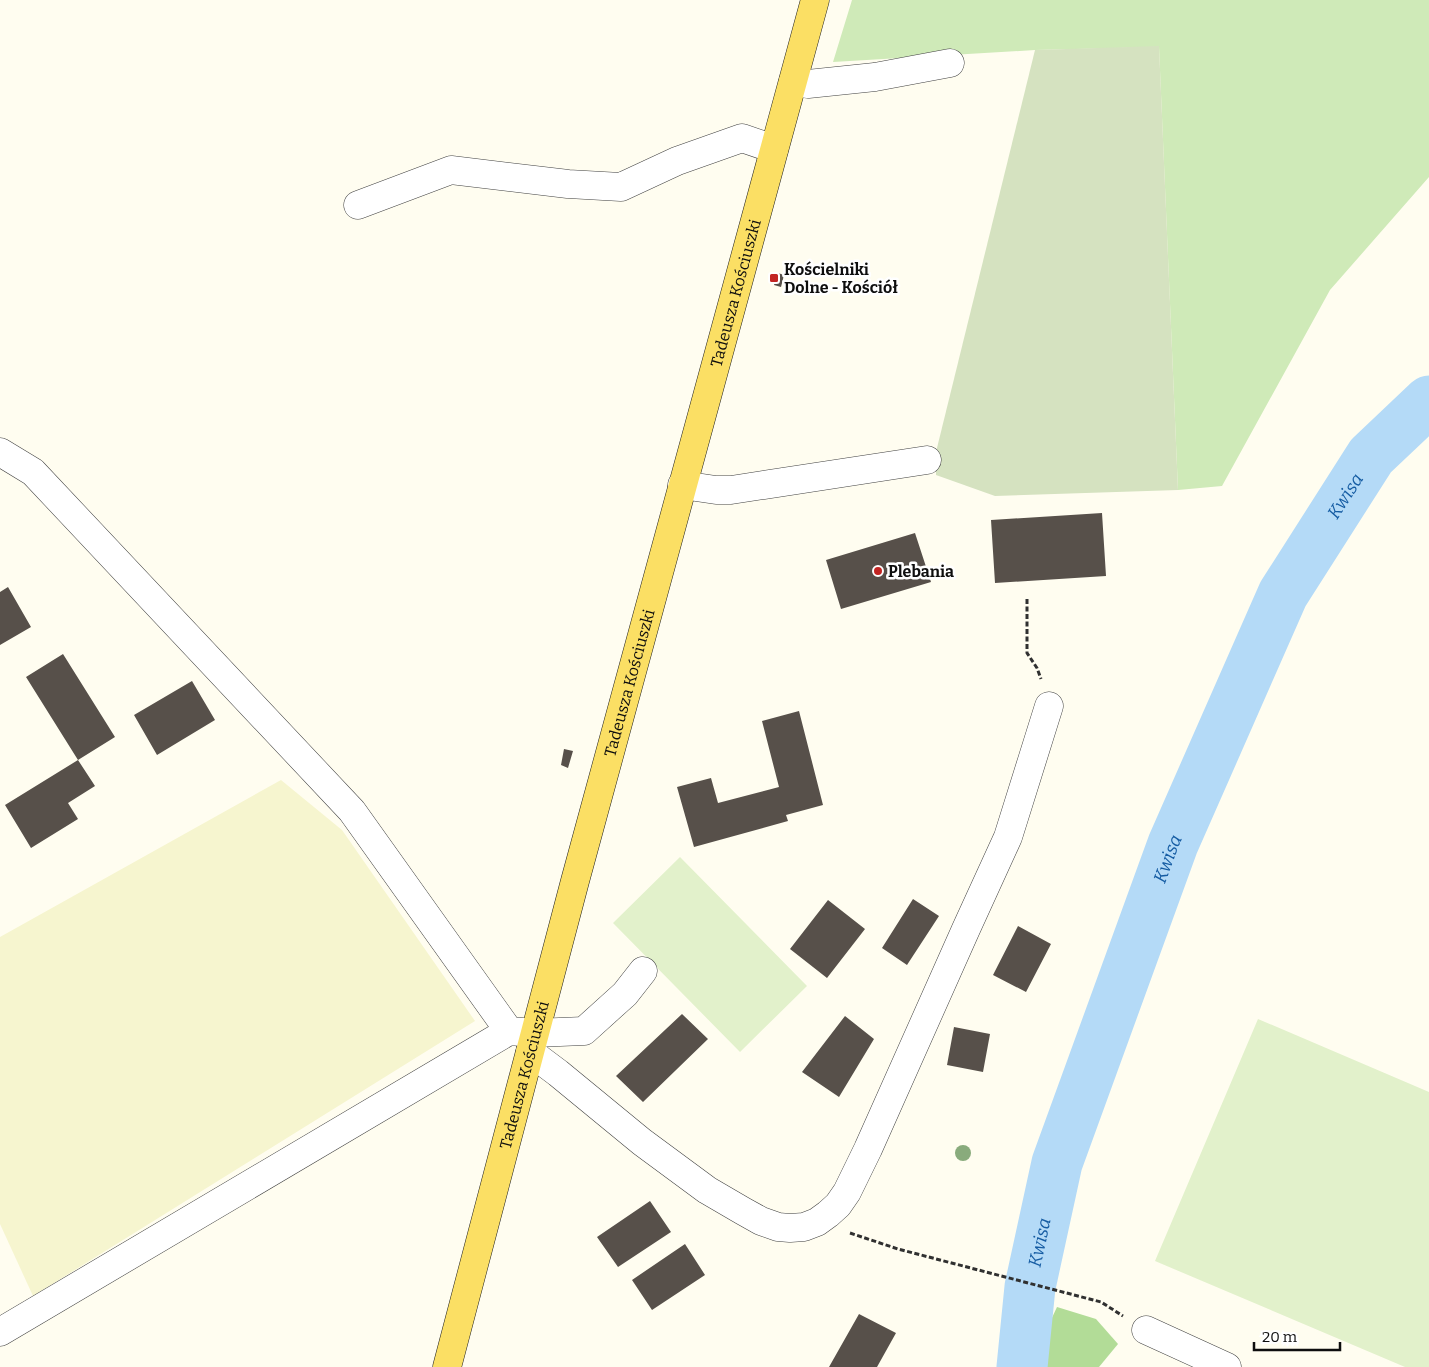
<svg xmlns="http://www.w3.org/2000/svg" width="1429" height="1367" font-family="Bitter,serif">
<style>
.farmland{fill:#f6f5cf}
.green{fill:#cfeab8}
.forest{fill:#b2dc97}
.cemetery{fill:#d5e2c0}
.pitch{fill:#e2f1cb}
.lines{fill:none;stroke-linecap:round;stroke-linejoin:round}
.river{stroke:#b4daf7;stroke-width:51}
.building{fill:#57504a}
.minor-casing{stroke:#414141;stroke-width:29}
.major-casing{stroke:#1f1f1f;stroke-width:29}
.path{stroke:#303030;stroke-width:3;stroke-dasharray:5 2.5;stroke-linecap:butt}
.minor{stroke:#fff;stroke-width:28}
.major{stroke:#fbdf64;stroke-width:28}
.tree{fill:#89ab7c}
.poi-dot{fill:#c22523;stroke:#fff;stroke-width:2}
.labels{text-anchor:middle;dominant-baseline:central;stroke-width:5;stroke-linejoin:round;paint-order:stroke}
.poi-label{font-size:16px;font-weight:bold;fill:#0e0e0e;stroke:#fff;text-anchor:start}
.street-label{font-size:16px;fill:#0e0e0e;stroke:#fff}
.water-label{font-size:18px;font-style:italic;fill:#155ca3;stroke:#fff}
</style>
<rect width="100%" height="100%" fill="#fffdf0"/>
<!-- farmland -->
<path class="farmland" d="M 281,780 L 342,830 L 475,1021 L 33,1296 L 0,1224 L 0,937 Z"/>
<!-- green -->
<path class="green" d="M 852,0 L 1429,0 L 1429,177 L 1330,290 L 1222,486 L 1178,490 L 1159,47 L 1035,50 L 833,62 Z"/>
<!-- forest -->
<path class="forest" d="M 1057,1307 L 1096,1319 L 1118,1344 L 1099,1367 L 1029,1367 Z"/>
<!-- cemetery -->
<path class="cemetery" d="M 1159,46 L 1178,490 L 995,496 L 936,475 L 936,452 L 1035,50 Z"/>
<!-- pitch -->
<path class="pitch" d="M 680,857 L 807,986 L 740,1052 L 613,923 Z
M 1258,1019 L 1429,1092 L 1429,1367 L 1405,1367 L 1155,1261 Z"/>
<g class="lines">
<!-- river -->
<path class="river" id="s1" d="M 1022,1367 L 1030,1287 L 1057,1163 L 1173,844 L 1283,594 L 1371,456 L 1429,401"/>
</g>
<!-- building -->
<path class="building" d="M 778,273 L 784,275 L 781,287 L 774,285 Z
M 1102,513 L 1106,576 L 995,583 L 991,520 Z
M 915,533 L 931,582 L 841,609 L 826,560 Z
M 8,587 L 31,627 L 0,645 L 0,592 Z
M 63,654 L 115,737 L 78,760 L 26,677 Z
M 192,681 L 215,720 L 157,755 L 134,715 Z
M 799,711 L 823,805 L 786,815 L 788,821 L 694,847 L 677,787 L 711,778 L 718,803 L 779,787 L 762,721 Z
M 564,749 L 573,751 L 568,768 L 561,765 Z
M 78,760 L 95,786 L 68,803 L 78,819 L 31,848 L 5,805 Z
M 913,899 L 939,916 L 907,965 L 882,948 Z
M 828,900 L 865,929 L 827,978 L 790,949 Z
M 1018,926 L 1051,944 L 1026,992 L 993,975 Z
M 682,1014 L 708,1039 L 643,1102 L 616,1076 Z
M 845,1016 L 874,1039 L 839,1097 L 802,1072 Z
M 954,1027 L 990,1034 L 983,1072 L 947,1065 Z
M 650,1201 L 671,1232 L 618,1267 L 597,1237 Z
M 685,1244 L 705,1275 L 652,1310 L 632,1280 Z
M 859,1314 L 896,1333 L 877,1367 L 829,1367 Z"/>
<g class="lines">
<!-- minor casing -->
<g class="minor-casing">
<path id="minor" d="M 793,82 L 808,84 L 875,77 L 950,63
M 358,205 L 451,170 L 568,184 L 621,187 L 677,161 L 742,138 L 774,149
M 0,452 L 33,472 L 352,811 L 509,1031
M 682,485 L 716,490 L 731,490 L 927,460
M 530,1052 L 558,1073 L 642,1142 L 707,1190 L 743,1211 L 761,1221 L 778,1227 L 790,1228 L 804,1227 L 817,1222 L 828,1214 L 838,1205 L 847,1192 L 868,1149 L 966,929 L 1008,837 L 1049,706
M 1146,1330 L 1227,1367
M 0,1332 L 509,1031 L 535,1033 L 584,1031 L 625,994 L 643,971"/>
</g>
<!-- major casing -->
<g class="major-casing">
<g id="major">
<path id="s2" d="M 447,1367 L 575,881 L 815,0"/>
</g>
</g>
<!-- path -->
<path class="path" d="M 1027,599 L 1027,653 L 1037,668 L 1041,679
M 850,1233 L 898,1249 L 1101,1302 L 1123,1316"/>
<!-- minor -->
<use href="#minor" class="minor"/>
<!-- major -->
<use href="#major" class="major"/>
</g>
<!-- trees -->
<circle class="tree" cx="963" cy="1153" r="8"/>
<!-- markers -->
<g class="poi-dot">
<rect x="769" y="273" width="10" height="10" rx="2.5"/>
<circle cx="878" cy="571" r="5"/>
</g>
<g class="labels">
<!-- poi labels -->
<g class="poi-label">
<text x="784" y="269">Kościelniki<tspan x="784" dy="18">Dolne - Kościół</tspan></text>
<text x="888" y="571">Plebania</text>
</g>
<!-- street labels -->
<g class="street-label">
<text stroke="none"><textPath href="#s2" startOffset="1112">Tadeusza Kościuszki</textPath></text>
<text stroke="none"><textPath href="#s2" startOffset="708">Tadeusza Kościuszki</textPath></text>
<text stroke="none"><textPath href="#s2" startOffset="302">Tadeusza Kościuszki</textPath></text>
</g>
<!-- water labels -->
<g class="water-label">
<text stroke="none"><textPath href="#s1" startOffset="936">Kwisa</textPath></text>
<text stroke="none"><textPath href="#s1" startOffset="531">Kwisa</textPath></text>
<text stroke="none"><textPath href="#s1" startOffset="126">Kwisa</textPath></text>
</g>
</g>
<!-- scale -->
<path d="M1254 1342v8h86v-8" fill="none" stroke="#0e0e0e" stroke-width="2.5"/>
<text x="1262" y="1342" font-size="15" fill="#0e0e0e" stroke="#ffffff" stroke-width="4" paint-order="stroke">20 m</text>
</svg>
